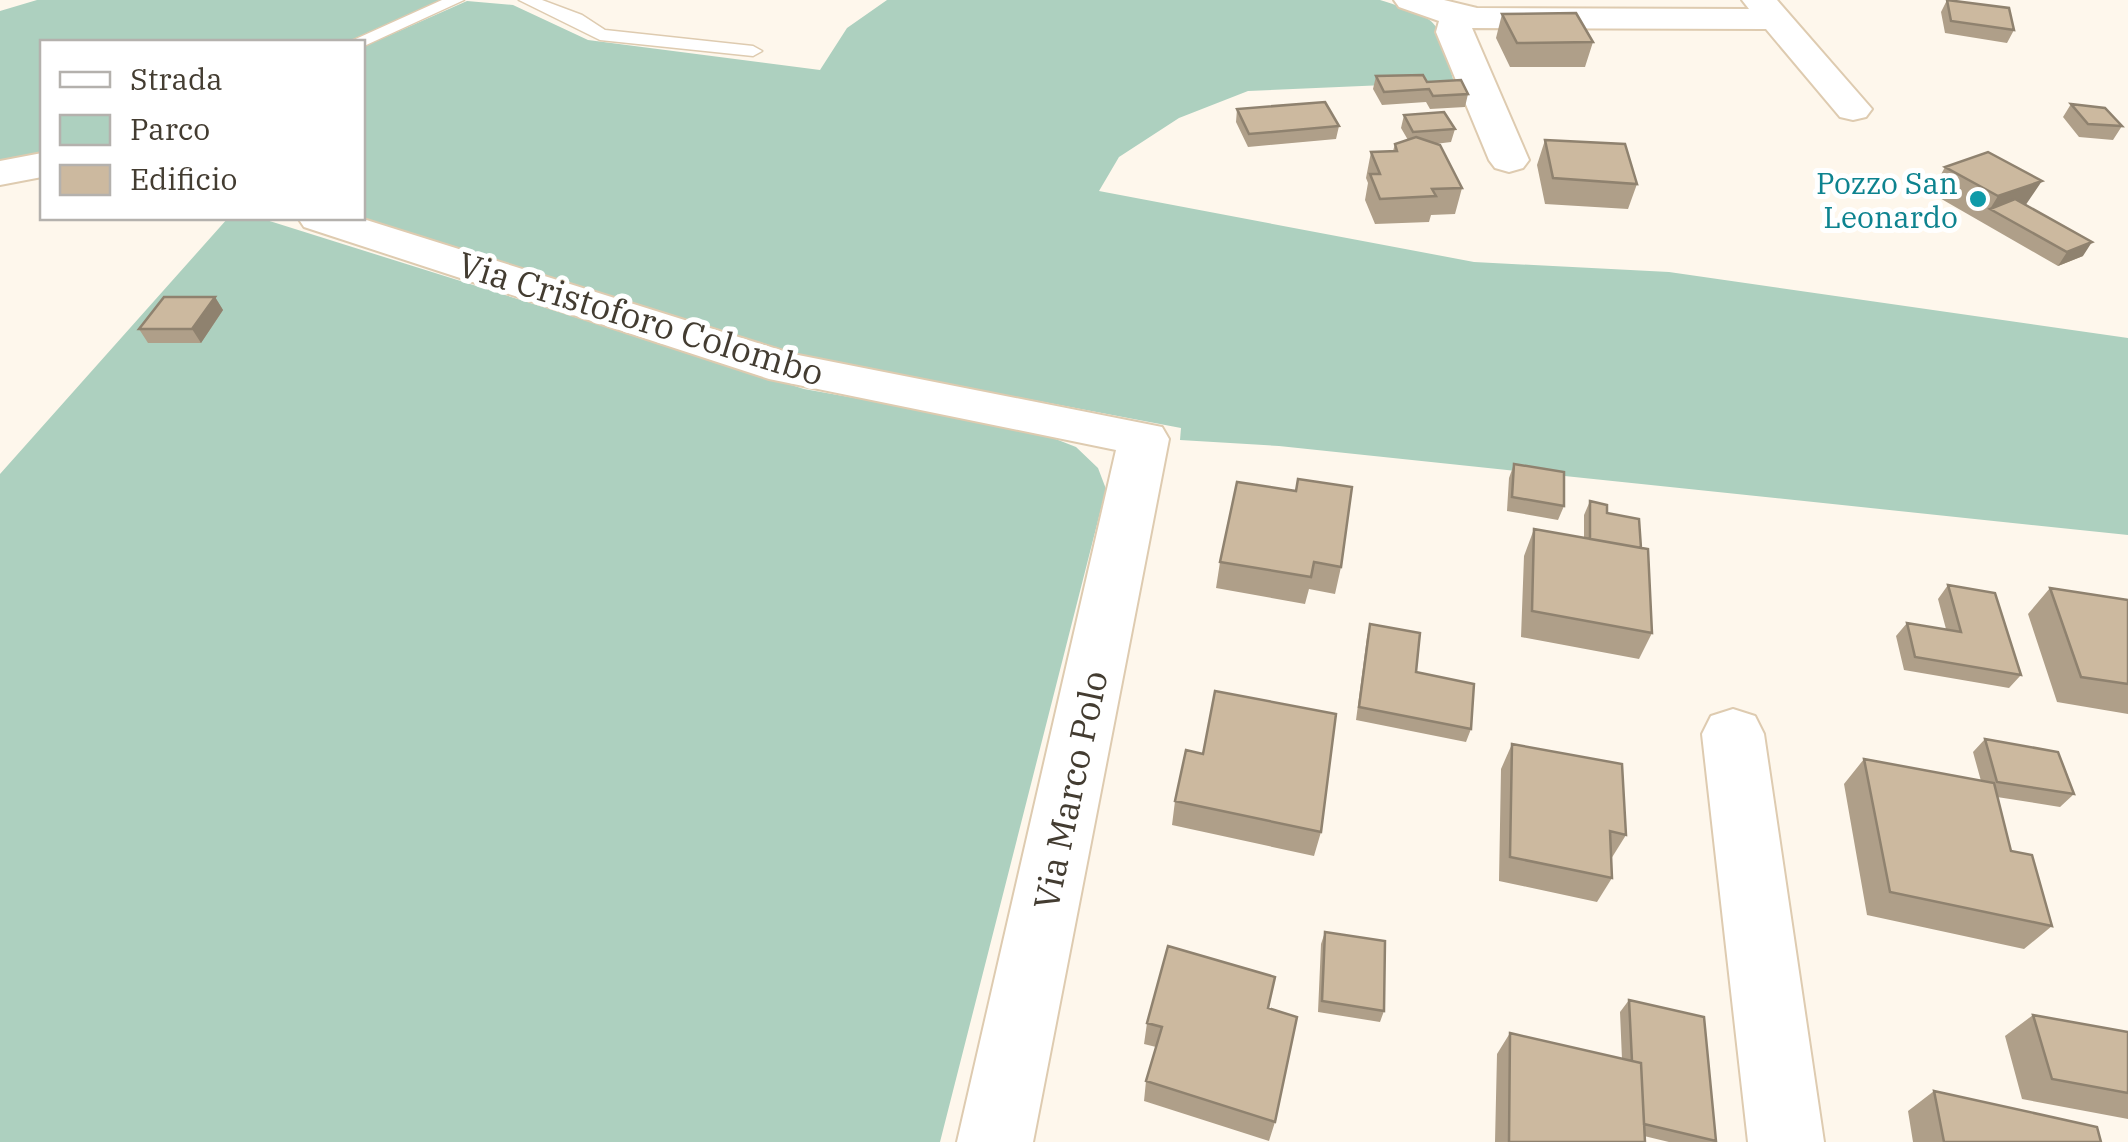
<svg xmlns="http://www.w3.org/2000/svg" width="2128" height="1142" font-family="'IBM Plex Serif',serif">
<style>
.green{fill:#add0bf}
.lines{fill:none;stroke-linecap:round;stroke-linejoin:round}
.service-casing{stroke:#decbb0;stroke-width:3}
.minor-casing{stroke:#decbb0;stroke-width:4}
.service{fill:#fff;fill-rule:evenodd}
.minor{fill:#fff;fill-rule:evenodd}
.wall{fill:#af9f89}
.shaded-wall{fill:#8f826f}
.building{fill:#ccb99f;stroke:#8f826f;stroke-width:2.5}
.culture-dot{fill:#0f9aa8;stroke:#fff;stroke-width:4}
.labels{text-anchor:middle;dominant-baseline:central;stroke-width:10;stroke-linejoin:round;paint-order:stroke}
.far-culture-label{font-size:30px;fill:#0d838f;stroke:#fff;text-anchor:end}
.street-label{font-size:35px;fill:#433c31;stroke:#fff}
</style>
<rect width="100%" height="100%" fill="#fef7ec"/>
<!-- green -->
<path class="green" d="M 37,0 L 440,0 L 347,42 L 42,42 L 42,156 L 0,165 L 0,11 Z
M 887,0 L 1380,0 C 1444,20 1437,19 1454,82 L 1248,91 L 1179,118 L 1119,157 L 1099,191 L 1474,262 L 1669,272 L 2128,338 L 2128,535 L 1279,446 L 1180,440 L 1181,428 L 784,353 L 362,218 L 363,47 L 467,1 L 513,5 L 588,40 L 820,70 L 847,28 Z
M 228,218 L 260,218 L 804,389 L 1030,429 L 1076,447 L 1098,468 L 1106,489 L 940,1142 L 0,1142 L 0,474 Z"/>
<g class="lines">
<!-- service casing -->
<g class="service-casing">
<path id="service" d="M 442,0 L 464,0 L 364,46 L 349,42 Z
M 519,0 L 542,0 L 582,15 L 605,30 L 753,46 L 762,51 L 753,56 L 600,40 Z"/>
</g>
<!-- minor casing -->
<g class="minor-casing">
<path id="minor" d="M 1394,0 L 1444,0 L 1477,8 L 1749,9 L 1742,0 L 1777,0 L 1872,109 L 1866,117 L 1853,120 L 1840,117 L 1766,29 L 1472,28 L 1529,160 L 1523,168 L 1509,172 L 1495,168 L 1489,160 L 1436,32 L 1439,21 L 1399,7 Z
M 42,153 L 42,177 L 0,185 L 0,161 Z
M 298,218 L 360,218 L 793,354 L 1162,427 L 1169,439 L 1033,1142 L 957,1142 L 1116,450 L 769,379 L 304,227 Z
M 1733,709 L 1755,716 L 1764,734 L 1824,1142 L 1748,1142 L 1702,734 L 1711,716 Z"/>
</g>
<!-- service -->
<use href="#service" class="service"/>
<!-- minor -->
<use href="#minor" class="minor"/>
</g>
<!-- wall -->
<path class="wall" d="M 1947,0 L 2014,30 L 2007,43 L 1945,33 L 1941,12 Z
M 1502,14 L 1593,42 L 1585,67 L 1510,67 L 1496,38 Z
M 1376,76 L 1427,82 L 1468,94 L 1465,107 L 1430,109 L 1426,102 L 1382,105 L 1373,89 Z
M 2071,104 L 2122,126 L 2113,140 L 2079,137 L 2063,117 Z
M 1237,109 L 1339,126 L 1336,139 L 1248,147 L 1236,122 Z
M 1404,115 L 1455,129 L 1451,142 L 1435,144 L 1462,188 L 1455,214 L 1431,215 L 1429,222 L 1375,224 L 1365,200 L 1368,183 L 1366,178 L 1371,152 L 1393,151 L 1395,144 L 1408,140 L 1401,128 Z
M 1545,140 L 1637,184 L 1628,209 L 1545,204 L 1537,165 Z
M 1945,167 L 2026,205 L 2083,256 L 2058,266 L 1931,193 Z
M 215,297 L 223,310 L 201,343 L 148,343 L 139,329 Z
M 1514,464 L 1564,506 L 1558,520 L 1507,511 L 1509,478 Z
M 1237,482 L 1341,567 L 1335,594 L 1309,589 L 1305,604 L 1216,588 L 1220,562 Z
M 1590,501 L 1607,513 L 1641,548 L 1652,633 L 1639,659 L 1521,637 L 1524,556 L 1534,529 L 1584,538 L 1584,515 Z
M 1948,585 L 2021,675 L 2009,688 L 1904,670 L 1896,636 L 1907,623 L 1946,629 L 1938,599 Z
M 2050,588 L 2128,600 L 2128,714 L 2057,702 L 2028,614 Z
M 1370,624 L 1471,729 L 1466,742 L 1356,720 L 1367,637 Z
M 1985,739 L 2074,794 L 2060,807 L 1997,797 L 2011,851 L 2052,926 L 2024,949 L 1867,915 L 1844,784 L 1864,759 L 1981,781 L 1973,752 Z
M 1512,744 L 1626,835 L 1611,859 L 1612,878 L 1597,902 L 1499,881 L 1501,769 Z
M 1175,801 L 1321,832 L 1314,856 L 1172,825 Z
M 1325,932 L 1384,1011 L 1380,1022 L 1318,1012 L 1321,944 Z
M 1629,1000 L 1716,1141 L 1714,1142 L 1669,1142 L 1644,1136 L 1645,1142 L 1495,1142 L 1497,1054 L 1510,1033 L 1622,1059 L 1620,1012 Z
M 1268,1008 L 1275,1122 L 1269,1141 L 1144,1101 L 1146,1081 L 1156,1047 L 1144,1044 L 1147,1023 Z
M 2033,1015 L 2128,1032 L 2128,1119 L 2022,1099 L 2005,1036 Z
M 1934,1091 L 2101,1142 L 1913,1142 L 1908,1111 Z"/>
<!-- shaded-wall -->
<path class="shaded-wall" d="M 2042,181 L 2025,206 L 1990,209 L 1982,222 L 1998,196 Z
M 2092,242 L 2083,256 L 2058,266 L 2067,252 Z
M 215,297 L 223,310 L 201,343 L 192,329 Z"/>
<!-- building -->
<path class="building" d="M 1947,0 L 2009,8 L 2014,30 L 1951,21 Z
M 1576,13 L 1593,42 L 1517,43 L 1502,14 Z
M 1423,75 L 1427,82 L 1461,80 L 1468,94 L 1433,96 L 1429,89 L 1384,92 L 1376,76 Z
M 1325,102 L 1339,126 L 1249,134 L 1237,109 Z
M 2071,104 L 2105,108 L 2122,126 L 2088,124 Z
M 1444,112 L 1455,129 L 1413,132 L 1404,115 Z
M 1416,137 L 1440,145 L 1462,188 L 1432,189 L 1436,196 L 1380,199 L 1370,174 L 1380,174 L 1371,152 L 1397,151 L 1395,144 Z
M 1545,140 L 1625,144 L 1637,184 L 1553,178 Z
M 1988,152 L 2042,181 L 1998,196 L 1945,167 Z
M 2015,199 L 2092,242 L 2067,252 L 1990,209 Z
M 164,297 L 215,297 L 192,329 L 139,329 Z
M 1514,464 L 1564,472 L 1564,506 L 1512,497 Z
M 1298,479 L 1352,487 L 1341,567 L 1314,562 L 1311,577 L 1220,562 L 1237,482 L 1296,491 Z
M 1590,501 L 1607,505 L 1607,513 L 1639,519 L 1641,548 L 1590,539 Z
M 1534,529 L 1648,549 L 1652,633 L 1532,611 Z
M 1948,585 L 1995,593 L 2021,675 L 1915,657 L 1907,623 L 1961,632 Z
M 2050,588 L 2128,600 L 2128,684 L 2081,677 Z
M 1370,624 L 1420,633 L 1416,672 L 1474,684 L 1471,729 L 1359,707 Z
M 1215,691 L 1336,714 L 1321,832 L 1175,801 L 1186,750 L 1203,754 Z
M 1985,739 L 2058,752 L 2074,794 L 1997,782 Z
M 1512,744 L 1622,764 L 1626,835 L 1610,831 L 1612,878 L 1510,857 Z
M 1864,759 L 1994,783 L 2011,851 L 2032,855 L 2052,926 L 1890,892 Z
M 1325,932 L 1385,941 L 1384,1011 L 1322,1001 Z
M 1168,946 L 1275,977 L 1268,1008 L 1297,1017 L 1275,1122 L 1146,1081 L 1162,1027 L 1147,1023 Z
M 1629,1000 L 1704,1017 L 1716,1141 L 1644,1124 L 1641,1063 L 1632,1061 Z
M 2033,1015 L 2128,1032 L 2128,1093 L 2052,1079 Z
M 1510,1033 L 1641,1063 L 1645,1142 L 1509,1142 Z
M 1934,1091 L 2097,1127 L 2101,1142 L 1944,1142 Z"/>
<!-- markers -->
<circle class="culture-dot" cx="1978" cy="199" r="10"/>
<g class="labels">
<!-- far-culture labels -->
<g class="far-culture-label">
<text x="1958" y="182">Pozzo San<tspan x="1958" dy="34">Leonardo</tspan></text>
</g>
<!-- street labels -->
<g class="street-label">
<text transform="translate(641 318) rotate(17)">Via Cristoforo Colombo</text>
<text transform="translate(1070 790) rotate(-78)">Via Marco Polo</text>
</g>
</g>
<!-- legend -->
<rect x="40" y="40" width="325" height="180" fill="#ffffff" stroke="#b4b1ad" stroke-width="2.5"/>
<rect x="60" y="72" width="50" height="15" fill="#ffffff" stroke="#b4b1ad" stroke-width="2.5"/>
<text x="130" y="90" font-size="30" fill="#433c31">Strada</text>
<rect x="60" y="115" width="50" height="30" fill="#add0bf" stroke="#b4b1ad" stroke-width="2.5"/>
<text x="130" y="140" font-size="30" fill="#433c31">Parco</text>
<rect x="60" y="165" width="50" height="30" fill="#ccb99f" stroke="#b4b1ad" stroke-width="2.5"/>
<text x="130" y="190" font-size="30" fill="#433c31">Edificio</text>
</svg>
